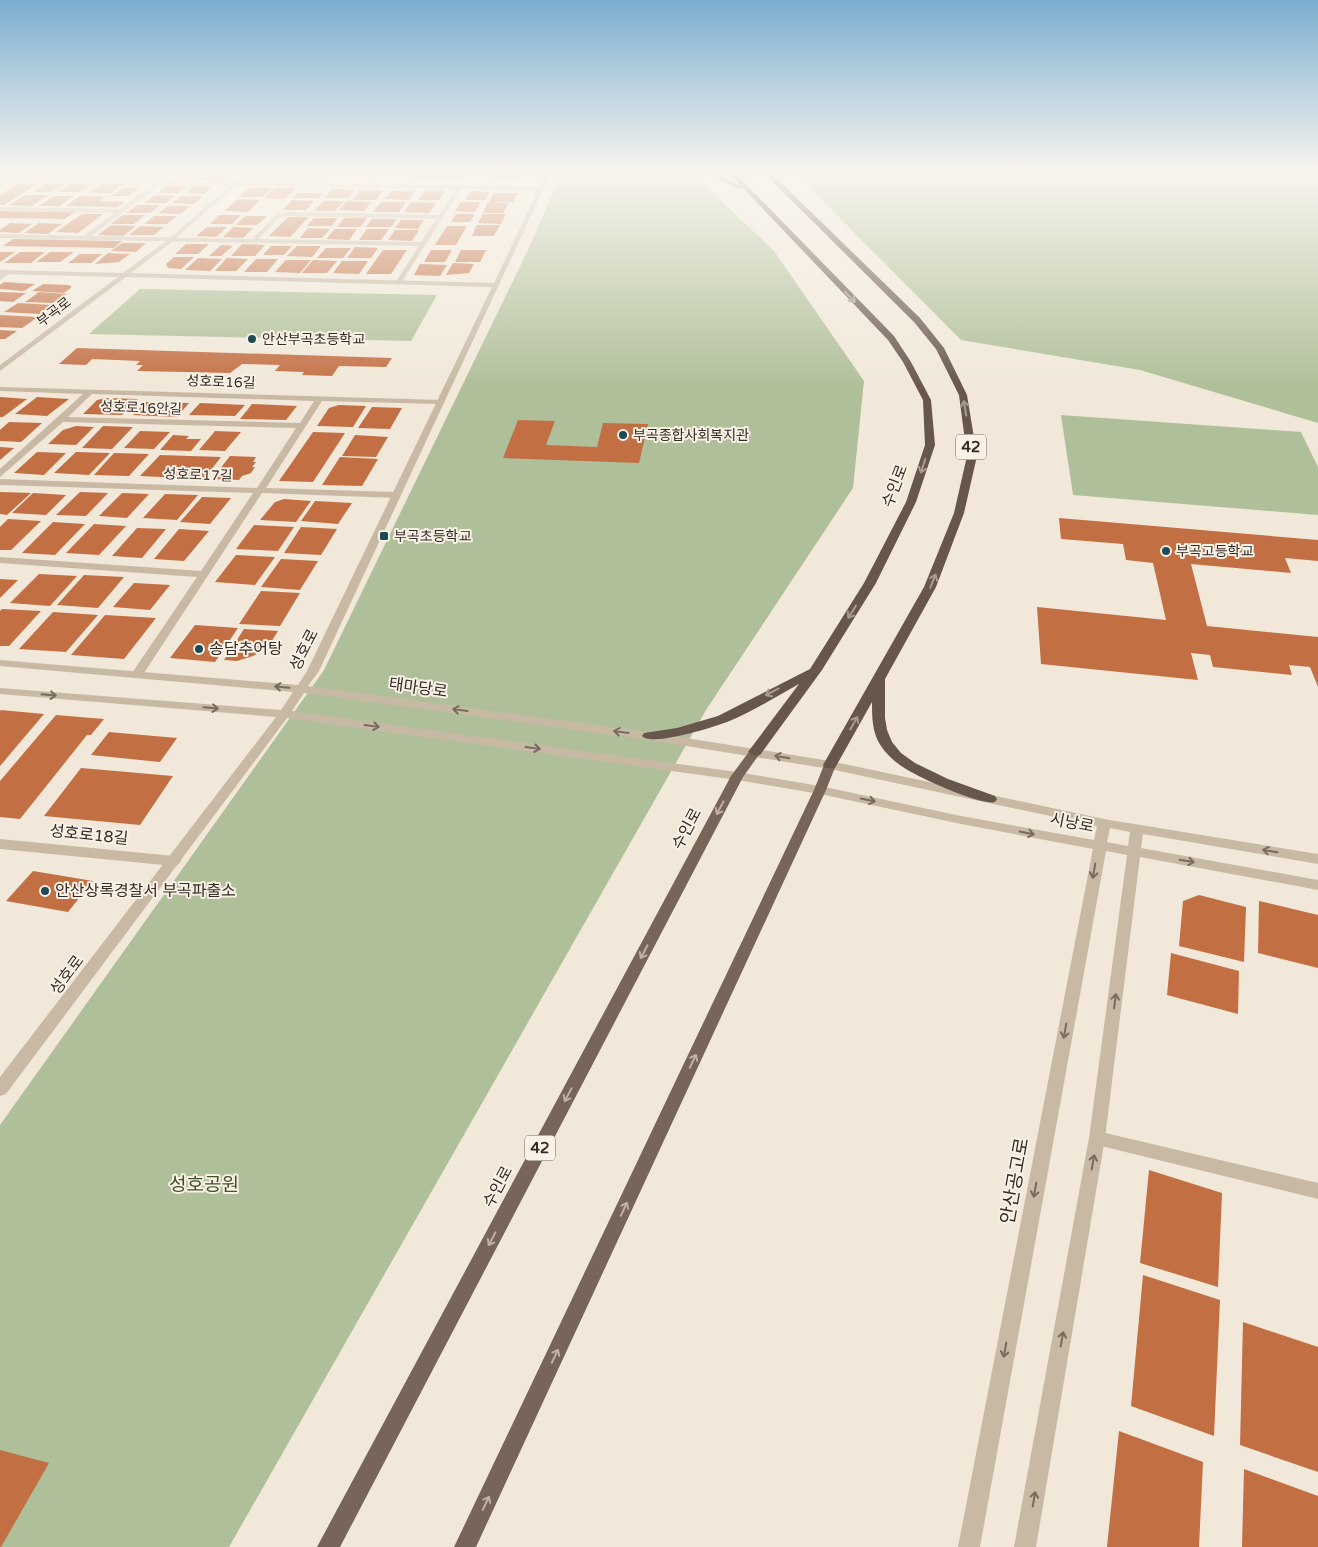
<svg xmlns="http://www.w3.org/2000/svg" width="1318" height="1547" font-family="'Varela Round','Noto Sans KR',sans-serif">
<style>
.green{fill:#afbf99}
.building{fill:#c36f44}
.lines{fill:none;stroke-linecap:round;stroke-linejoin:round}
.minor{fill:#c8b9a5;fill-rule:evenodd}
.tertiary{fill:#c8b9a5;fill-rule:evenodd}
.primary{fill:#766558;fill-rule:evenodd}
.trunk{fill:#66564b;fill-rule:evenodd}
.oneway{stroke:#a89c90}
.oneway2{stroke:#776b5f}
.oneway3{stroke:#beb2a6}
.poi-dot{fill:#1d4b55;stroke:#f9f1e5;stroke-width:2}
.labels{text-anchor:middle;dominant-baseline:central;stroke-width:4;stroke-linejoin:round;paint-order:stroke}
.far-street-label{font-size:14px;fill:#342c26;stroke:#f9f1e5}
.far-poi-label{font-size:14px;fill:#342c26;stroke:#f9f1e5;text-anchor:start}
.shield{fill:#f9f1e5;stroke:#6f675f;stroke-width:1}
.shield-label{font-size:15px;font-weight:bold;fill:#342c26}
.street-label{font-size:16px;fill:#342c26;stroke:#f9f1e5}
.poi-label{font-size:16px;fill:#342c26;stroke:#f9f1e5;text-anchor:start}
.near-street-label{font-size:19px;fill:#342c26;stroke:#f9f1e5}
.near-park-label{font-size:19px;fill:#40522b;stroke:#f9f1e5}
</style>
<rect width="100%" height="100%" fill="#f1e8d9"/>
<!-- green -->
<path class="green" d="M 36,173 L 169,173 L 161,179 L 154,180 L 36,178 L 32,176 Z
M 562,173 L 697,173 L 709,189 L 774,251 L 864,381 L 853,488 L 706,710 L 229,1547 L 0,1547 L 0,1125 L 324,670 L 528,250 Z
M 795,173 L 1318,173 L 1318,423 L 1140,370 L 961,340 Z
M 140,289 L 437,295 L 411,341 L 89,334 Z
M 1061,415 L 1301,432 L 1318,467 L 1318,515 L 1073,495 Z"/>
<!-- building -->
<path class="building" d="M 137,173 L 161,174 L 154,179 L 130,178 Z
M 183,173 L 204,173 L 196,180 L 175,179 Z
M 208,173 L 230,173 L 221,181 L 199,180 Z
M 271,173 L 322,173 L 319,176 L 269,176 Z
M 325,173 L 381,173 L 378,177 L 321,176 Z
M 412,173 L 462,173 L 461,176 L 465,176 L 463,179 L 409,178 Z
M 495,173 L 523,173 L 520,179 L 492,178 Z
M 18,184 L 37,184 L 4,205 L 0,205 L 0,195 Z
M 45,184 L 65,184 L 52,192 L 32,192 Z
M 70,184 L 91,185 L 79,192 L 58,192 Z
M 102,184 L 123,184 L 110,193 L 89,193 Z
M 172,186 L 187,186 L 179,193 L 158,193 L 165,187 Z
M 195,186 L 212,187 L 204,194 L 186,193 Z
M 123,188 L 140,188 L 128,196 L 112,196 Z
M 249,188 L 273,188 L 263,197 L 239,197 Z
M 275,188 L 296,188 L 285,199 L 264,198 Z
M 332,189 L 355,190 L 348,198 L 324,198 Z
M 360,190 L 383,190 L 376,200 L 352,200 Z
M 425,190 L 445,191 L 439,200 L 418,200 Z
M 391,191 L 415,191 L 409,200 L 384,199 Z
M 470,191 L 490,192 L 485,200 L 465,200 Z
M 298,193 L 323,193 L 318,198 L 293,198 Z
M 494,193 L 518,193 L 513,202 L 489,202 Z
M 26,195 L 48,195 L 32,206 L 9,205 Z
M 155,195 L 175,196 L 166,203 L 145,203 Z
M 54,196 L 74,196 L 59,206 L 39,206 Z
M 80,196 L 105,197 L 99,201 L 125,202 L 117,207 L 66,206 Z
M 181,196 L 203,196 L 194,204 L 172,203 Z
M 238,199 L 260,200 L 248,212 L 224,211 Z
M 292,200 L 314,201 L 306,210 L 283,210 Z
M 324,201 L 344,201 L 335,211 L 314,211 Z
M 346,201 L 371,202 L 364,211 L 339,210 Z
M 381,202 L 406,202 L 399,212 L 373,212 Z
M 411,202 L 436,203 L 429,213 L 404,212 Z
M 461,202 L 481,202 L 475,212 L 455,211 Z
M 488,202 L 509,203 L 503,213 L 483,213 Z
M 137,205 L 160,205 L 150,213 L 127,213 Z
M 168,206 L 190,206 L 181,214 L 159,213 Z
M 0,211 L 75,212 L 65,219 L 0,218 Z
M 82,214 L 103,214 L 78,233 L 56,232 Z
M 456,214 L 475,214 L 470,222 L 451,222 Z
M 483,214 L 506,214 L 501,224 L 478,223 Z
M 123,215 L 145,215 L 134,224 L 111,224 Z
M 219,215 L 241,215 L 232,224 L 210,224 Z
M 154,216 L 177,216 L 167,224 L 144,224 Z
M 245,216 L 267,216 L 257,225 L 236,225 Z
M 291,217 L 309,217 L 290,237 L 269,236 L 287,218 Z
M 314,218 L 338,218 L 331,226 L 307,226 Z
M 344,218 L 367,218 L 360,227 L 337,227 Z
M 372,219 L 397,219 L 391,227 L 366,227 Z
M 401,220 L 424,220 L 418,229 L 395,228 Z
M 10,223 L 32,224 L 19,233 L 0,232 L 0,230 Z
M 39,223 L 62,224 L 48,234 L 24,233 Z
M 111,225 L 136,226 L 123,236 L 98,235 Z
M 477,225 L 500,225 L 494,236 L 472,236 Z
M 140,226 L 164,227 L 154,235 L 129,235 Z
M 447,226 L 467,226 L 456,245 L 435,245 Z
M 207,227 L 227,227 L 216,237 L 196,236 Z
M 233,227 L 253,228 L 243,238 L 223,237 Z
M 308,228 L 330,229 L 322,238 L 300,238 Z
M 335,229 L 357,229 L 349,240 L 326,239 Z
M 367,229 L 389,229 L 381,240 L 359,240 Z
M 395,230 L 419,230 L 412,241 L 388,240 Z
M 13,239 L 70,240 L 122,241 L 114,248 L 3,246 Z
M 122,243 L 146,243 L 136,252 L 111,251 Z
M 186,244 L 209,244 L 198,254 L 175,254 Z
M 242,244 L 265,245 L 255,256 L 231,256 Z
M 221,245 L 233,246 L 221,256 L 209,256 Z
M 271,246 L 292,246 L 284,255 L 263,255 Z
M 297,246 L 321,246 L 312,257 L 287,256 Z
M 355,247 L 378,248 L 371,258 L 347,258 Z
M 326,248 L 351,248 L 343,258 L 317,258 Z
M 383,250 L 407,250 L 391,274 L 366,274 Z
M 431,250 L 452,250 L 445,262 L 424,262 Z
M 461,250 L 486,250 L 480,262 L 455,262 Z
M 0,252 L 15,252 L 0,262 Z
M 20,252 L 45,252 L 31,263 L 4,263 Z
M 50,252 L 74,252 L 60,262 L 36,262 Z
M 108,253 L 130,254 L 119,262 L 95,264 Z
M 80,254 L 102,254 L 91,263 L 68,263 Z
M 174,257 L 194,257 L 181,269 L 168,268 L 166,264 Z
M 198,258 L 222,259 L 210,271 L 185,270 Z
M 227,258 L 248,259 L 236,271 L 215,271 Z
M 256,259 L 278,259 L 267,272 L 244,272 Z
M 286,260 L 311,260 L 300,273 L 275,272 Z
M 313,260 L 337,261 L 327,273 L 302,273 Z
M 342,261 L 368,261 L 359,274 L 333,273 Z
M 453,263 L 474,264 L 469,273 L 446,275 Z
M 420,264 L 447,265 L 440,276 L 414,275 Z
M 4,282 L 35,284 L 24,291 L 0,289 L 0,285 Z
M 43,284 L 68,285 L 71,286 L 71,288 L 64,293 L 32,291 Z
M 0,292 L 26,293 L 13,302 L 0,301 Z
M 39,292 L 67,294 L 53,303 L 25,302 Z
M 18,303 L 53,305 L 40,314 L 4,312 Z
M 0,315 L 38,317 L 22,328 L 0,327 Z
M 0,330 L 17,331 L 5,339 L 0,339 Z
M 77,348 L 392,358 L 386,367 L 339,366 L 332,376 L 302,375 L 304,372 L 275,371 L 280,365 L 242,364 L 230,373 L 137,371 L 143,365 L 136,365 L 140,361 L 92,359 L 86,365 L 59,364 Z
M 0,397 L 27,399 L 3,417 L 0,417 Z
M 37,397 L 69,399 L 47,416 L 15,414 Z
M 106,398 L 138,399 L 122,415 L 83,414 L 97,400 Z
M 146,402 L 189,403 L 177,417 L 133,415 Z
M 200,403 L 245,405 L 235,416 L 189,415 Z
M 252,404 L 297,406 L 286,420 L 240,419 Z
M 339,405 L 366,406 L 353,427 L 317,426 L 329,408 Z
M 372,407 L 402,408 L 390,429 L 358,428 Z
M 518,420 L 555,421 L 546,445 L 597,447 L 603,423 L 648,424 L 639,463 L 503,458 Z
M 9,422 L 42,423 L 21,442 L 0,441 L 0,430 Z
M 76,426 L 94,427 L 76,445 L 48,444 L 63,430 Z
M 103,426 L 133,427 L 112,449 L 82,448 Z
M 140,431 L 170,432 L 154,449 L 124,448 Z
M 215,431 L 241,432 L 225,451 L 199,450 Z
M 313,432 L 345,433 L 313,482 L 279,481 Z
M 173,435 L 189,436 L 186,439 L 201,439 L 191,451 L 160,450 Z
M 355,435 L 388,437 L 376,457 L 342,456 Z
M 0,447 L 14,448 L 0,460 Z
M 37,452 L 66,453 L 44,475 L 14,473 Z
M 76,452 L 110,453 L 89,475 L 54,473 Z
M 114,453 L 149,454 L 129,476 L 94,475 Z
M 160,455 L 190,456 L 221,457 L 204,479 L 140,476 Z
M 230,456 L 256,457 L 253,462 L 256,462 L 252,467 L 255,467 L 251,473 L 242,476 L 239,480 L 212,479 Z
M 340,457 L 378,459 L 362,486 L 322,485 Z
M 0,492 L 1,492 L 31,493 L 7,515 L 0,514 Z
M 80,492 L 108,493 L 86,516 L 56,515 Z
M 33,493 L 66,495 L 46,515 L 12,513 Z
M 122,493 L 149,494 L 127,518 L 99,516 Z
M 165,494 L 198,495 L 177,520 L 143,518 Z
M 202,497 L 231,498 L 210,524 L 180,522 Z
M 284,499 L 311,501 L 296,522 L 260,520 L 275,502 Z
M 315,501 L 352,503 L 338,524 L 301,521 Z
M 1059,518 L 1318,540 L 1318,561 L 1285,558 L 1291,573 L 1191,564 L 1207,626 L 1318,637 L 1318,687 L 1310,667 L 1289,665 L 1292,675 L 1213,667 L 1210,655 L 1191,653 L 1198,680 L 1041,664 L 1037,607 L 1166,620 L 1153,563 L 1126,560 L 1123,544 L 1061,539 Z
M 8,519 L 41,521 L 11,550 L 0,550 L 0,527 Z
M 53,522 L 85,524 L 55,555 L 22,553 Z
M 94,524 L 126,526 L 99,555 L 66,553 Z
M 254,525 L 294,527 L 278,551 L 236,549 Z
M 301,527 L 337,529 L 321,555 L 284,553 Z
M 137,528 L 166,529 L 142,558 L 112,556 Z
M 179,529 L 209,531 L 184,561 L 154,559 Z
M 236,555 L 275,557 L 255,585 L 215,582 Z
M 281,559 L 318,561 L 300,590 L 261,587 Z
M 39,574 L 77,576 L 50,606 L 10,603 Z
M 84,575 L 124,577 L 98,608 L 57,605 Z
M 0,579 L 18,580 L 0,598 Z
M 134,583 L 170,585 L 150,610 L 113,607 Z
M 261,591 L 300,593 L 280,626 L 239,624 Z
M 2,609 L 41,611 L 9,646 L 0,646 L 0,611 Z
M 53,612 L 98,615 L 66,652 L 19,649 Z
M 105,615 L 156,618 L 124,659 L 71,655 Z
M 195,625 L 238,628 L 215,662 L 170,658 Z
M 244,629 L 278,631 L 268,647 L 253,656 L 237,661 L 224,660 Z
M 1,710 L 44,714 L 0,766 L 0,711 Z
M 56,715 L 104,719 L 91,735 L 87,735 L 20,819 L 0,817 L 0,781 Z
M 109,732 L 177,738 L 160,762 L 91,755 Z
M 81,768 L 173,776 L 140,825 L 44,816 Z
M 33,871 L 93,881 L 68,912 L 6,901 Z
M 1199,895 L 1246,907 L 1244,962 L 1179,946 L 1183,901 Z
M 1259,901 L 1318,915 L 1318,968 L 1258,953 Z
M 1171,953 L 1239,971 L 1238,1014 L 1167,995 Z
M 1149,1170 L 1222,1193 L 1218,1287 L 1140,1263 Z
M 1143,1275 L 1220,1300 L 1214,1436 L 1131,1406 Z
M 1243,1322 L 1318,1347 L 1318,1472 L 1240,1445 Z
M 1119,1431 L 1203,1462 L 1199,1547 L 1107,1547 Z
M 0,1450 L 49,1463 L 1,1547 L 0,1547 Z
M 1244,1469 L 1318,1496 L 1318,1547 L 1242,1547 Z"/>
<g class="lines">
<!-- minor -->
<path class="minor" d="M 169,173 L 175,173 L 165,181 L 542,187 L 545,189 L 542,191 L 461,189 L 401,283 L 398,285 L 395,283 L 419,246 L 0,238 L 0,234 L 83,236 L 115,213 L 0,211 L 0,207 L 120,209 L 154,184 L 0,182 L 0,178 L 159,181 ZM 161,184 L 456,189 L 439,215 L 287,212 L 275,216 L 252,239 L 91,236 ZM 287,216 L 436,219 L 421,242 L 258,239 L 279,218 Z
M 7,271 L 12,272 L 0,280 L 0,275 Z
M 0,387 L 441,400 L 445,402 L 441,404 L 322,401 L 266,488 L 396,492 L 401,495 L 396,498 L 262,493 L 144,673 L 138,676 L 132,673 L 197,577 L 0,563 L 0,557 L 201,571 L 253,493 L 0,485 L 0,479 L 257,488 L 296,428 L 63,422 L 0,477 L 0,469 L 83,394 L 0,391 ZM 92,394 L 314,401 L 300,423 L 68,417 Z
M 0,839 L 174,856 L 179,858 L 181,861 L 179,864 L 174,866 L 0,849 Z
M 1097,1131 L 1318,1183 L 1318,1199 L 1097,1145 L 1091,1143 L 1089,1138 L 1091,1133 Z"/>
<!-- tertiary -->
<path class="tertiary" d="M 245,173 L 250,173 L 173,241 L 131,273 L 494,283 L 546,173 L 551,173 L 319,671 L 308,686 L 649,732 L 830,761 L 1104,819 L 1318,854 L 1318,864 L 1143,834 L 1141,848 L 1318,880 L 1318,890 L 1140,857 L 1105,1138 L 1036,1547 L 1014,1547 L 1089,1138 L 1127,855 L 1106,851 L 980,1547 L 958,1547 L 1093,849 L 961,824 L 820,794 L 737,780 L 287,718 L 6,1094 L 0,1096 L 0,1077 L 276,717 L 0,694 L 0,688 L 281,710 L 293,692 L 0,666 L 0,660 L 298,685 L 307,671 L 492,287 L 126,277 L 0,371 L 0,365 L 118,277 L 0,274 L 0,270 L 123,273 L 169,239 ZM 304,693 L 649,740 L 830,769 L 1097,826 L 1094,840 L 961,816 L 820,786 L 737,772 L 292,711 ZM 1110,828 L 1130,832 L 1128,846 L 1107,842 Z"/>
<!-- primary -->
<path class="primary" d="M 755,748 L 761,752 L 743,777 L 340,1547 L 317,1547 L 731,776 L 751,749 Z
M 830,761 L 836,765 L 826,790 L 476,1547 L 454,1547 L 814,790 L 824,765 Z"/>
<!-- trunk -->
<path class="trunk" d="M 709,173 L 717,173 L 742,187 L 729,173 L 735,173 L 894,336 L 911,362 L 931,400 L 935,445 L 916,502 L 876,583 L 822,670 L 760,755 L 755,756 L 748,752 L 799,684 C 775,697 752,712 727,722 C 714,727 651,747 642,736 L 644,733 L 677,728 L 718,716 L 810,669 L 864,583 L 906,502 L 925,445 L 923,400 L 903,362 L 888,340 L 742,187 L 742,189 L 738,189 Z
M 764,173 L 771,173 L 920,318 L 944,348 L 967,395 L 977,456 L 964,513 L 936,587 L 885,679 L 885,718 L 887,730 L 892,742 L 901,753 L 915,763 L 948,779 L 995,796 L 997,799 L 995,802 C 981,806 920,778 906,769 C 896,763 887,755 881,746 C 872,733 872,717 872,702 L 835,768 L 825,768 L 823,765 L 924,587 L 954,513 L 967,456 L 959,395 L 936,349 L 914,322 Z"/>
</g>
<!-- one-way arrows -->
<defs><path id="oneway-shaft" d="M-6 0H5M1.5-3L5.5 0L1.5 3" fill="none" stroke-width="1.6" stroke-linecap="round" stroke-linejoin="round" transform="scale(1.25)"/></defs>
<g class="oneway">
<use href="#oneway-shaft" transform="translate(850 297) rotate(46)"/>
<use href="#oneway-shaft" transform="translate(965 408) rotate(-99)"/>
<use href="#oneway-shaft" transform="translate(923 466) rotate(108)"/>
<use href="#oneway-shaft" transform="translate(933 581) rotate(-68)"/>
<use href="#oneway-shaft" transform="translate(852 612) rotate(122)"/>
<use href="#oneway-shaft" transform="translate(772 692) rotate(152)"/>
<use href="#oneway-shaft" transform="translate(854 723) rotate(-60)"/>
</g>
<g class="oneway2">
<use href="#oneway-shaft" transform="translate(282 687) rotate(-175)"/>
<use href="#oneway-shaft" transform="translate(49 695) rotate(5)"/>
<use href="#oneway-shaft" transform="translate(211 708) rotate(5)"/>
<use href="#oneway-shaft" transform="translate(460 710) rotate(-172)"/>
<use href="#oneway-shaft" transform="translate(372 726) rotate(8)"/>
<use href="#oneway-shaft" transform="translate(621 732) rotate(-172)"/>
<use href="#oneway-shaft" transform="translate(533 748) rotate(8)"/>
<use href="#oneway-shaft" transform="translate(782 757) rotate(-170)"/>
<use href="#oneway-shaft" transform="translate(868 800) rotate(12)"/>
<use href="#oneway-shaft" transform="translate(1027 833) rotate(11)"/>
<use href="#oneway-shaft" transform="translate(1270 851) rotate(-170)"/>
<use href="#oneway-shaft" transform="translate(1187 861) rotate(10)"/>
<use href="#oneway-shaft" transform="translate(1094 871) rotate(100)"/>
<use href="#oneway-shaft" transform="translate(1115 1001) rotate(-83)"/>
<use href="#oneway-shaft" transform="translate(1065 1031) rotate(100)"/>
<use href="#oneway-shaft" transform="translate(1093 1162) rotate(-80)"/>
<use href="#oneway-shaft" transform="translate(1035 1190) rotate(100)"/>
<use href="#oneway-shaft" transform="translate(1062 1339) rotate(-80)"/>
<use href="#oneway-shaft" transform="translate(1005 1350) rotate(100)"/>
<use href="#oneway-shaft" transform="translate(1034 1499) rotate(-80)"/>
</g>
<g class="oneway3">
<use href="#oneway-shaft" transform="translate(720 808) rotate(118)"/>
<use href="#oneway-shaft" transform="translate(644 952) rotate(118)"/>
<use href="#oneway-shaft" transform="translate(693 1061) rotate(-65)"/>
<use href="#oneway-shaft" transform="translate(568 1095) rotate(118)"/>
<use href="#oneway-shaft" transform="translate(624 1209) rotate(-65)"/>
<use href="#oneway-shaft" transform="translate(492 1239) rotate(118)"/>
<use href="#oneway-shaft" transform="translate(555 1356) rotate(-65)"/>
<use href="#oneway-shaft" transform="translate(486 1503) rotate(-65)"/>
</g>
<!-- sky -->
<linearGradient id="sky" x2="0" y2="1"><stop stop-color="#7baed0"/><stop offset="0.44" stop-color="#f9f5ee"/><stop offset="1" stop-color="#f9f5ee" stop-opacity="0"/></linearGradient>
<rect width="1318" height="390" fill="url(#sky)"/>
<!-- markers -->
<g class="poi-dot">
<circle cx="252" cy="339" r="5"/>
<circle cx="623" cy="435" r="5"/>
<rect x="379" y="531" width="10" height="10" rx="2.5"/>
<circle cx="1166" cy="551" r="5"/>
<circle cx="199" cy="649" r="5"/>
<circle cx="45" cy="891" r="5"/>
</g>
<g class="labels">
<!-- far-street labels -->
<g class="far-street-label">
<text transform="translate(54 312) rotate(-37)">부곡로</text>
<text transform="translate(221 382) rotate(2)">성호로16길</text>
<text transform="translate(141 408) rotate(2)">성호로16안길</text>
<text transform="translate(198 475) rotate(2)">성호로17길</text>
</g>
<!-- far-poi labels -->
<g class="far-poi-label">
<text x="262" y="339">안산부곡초등학교</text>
<text x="633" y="435">부곡종합사회복지관</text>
<text x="394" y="536">부곡초등학교</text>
<text x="1176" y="551">부곡고등학교</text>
</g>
<!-- shield labels -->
<g class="shield">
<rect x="956" y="434.5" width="30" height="25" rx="4"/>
<rect x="525" y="1135.5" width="30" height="25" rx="4"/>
</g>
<g class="shield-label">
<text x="971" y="447">42</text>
<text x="540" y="1148">42</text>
</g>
<!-- street labels -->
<g class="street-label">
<text transform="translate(895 486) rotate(-69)">수인로</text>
<text transform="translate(304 650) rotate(-63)">성호로</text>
<text transform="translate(418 688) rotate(8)">태마당로</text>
<text transform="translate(1072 823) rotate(11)">시낭로</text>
<text transform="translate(687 829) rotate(-62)">수인로</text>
<text transform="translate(89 835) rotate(6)">성호로18길</text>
<text transform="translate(67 975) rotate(-53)">성호로</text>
<text transform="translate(498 1187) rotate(-62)">수인로</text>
</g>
<!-- poi labels -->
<g class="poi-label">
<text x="209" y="649">송담추어탕</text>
<text x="55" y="891">안산상록경찰서 부곡파출소</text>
</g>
<!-- near-street labels -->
<g class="near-street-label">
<text transform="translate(1015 1181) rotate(-80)">안산공고로</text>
</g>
<!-- near-park labels -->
<g class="near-park-label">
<text x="204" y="1185">성호공원</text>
</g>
</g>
</svg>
